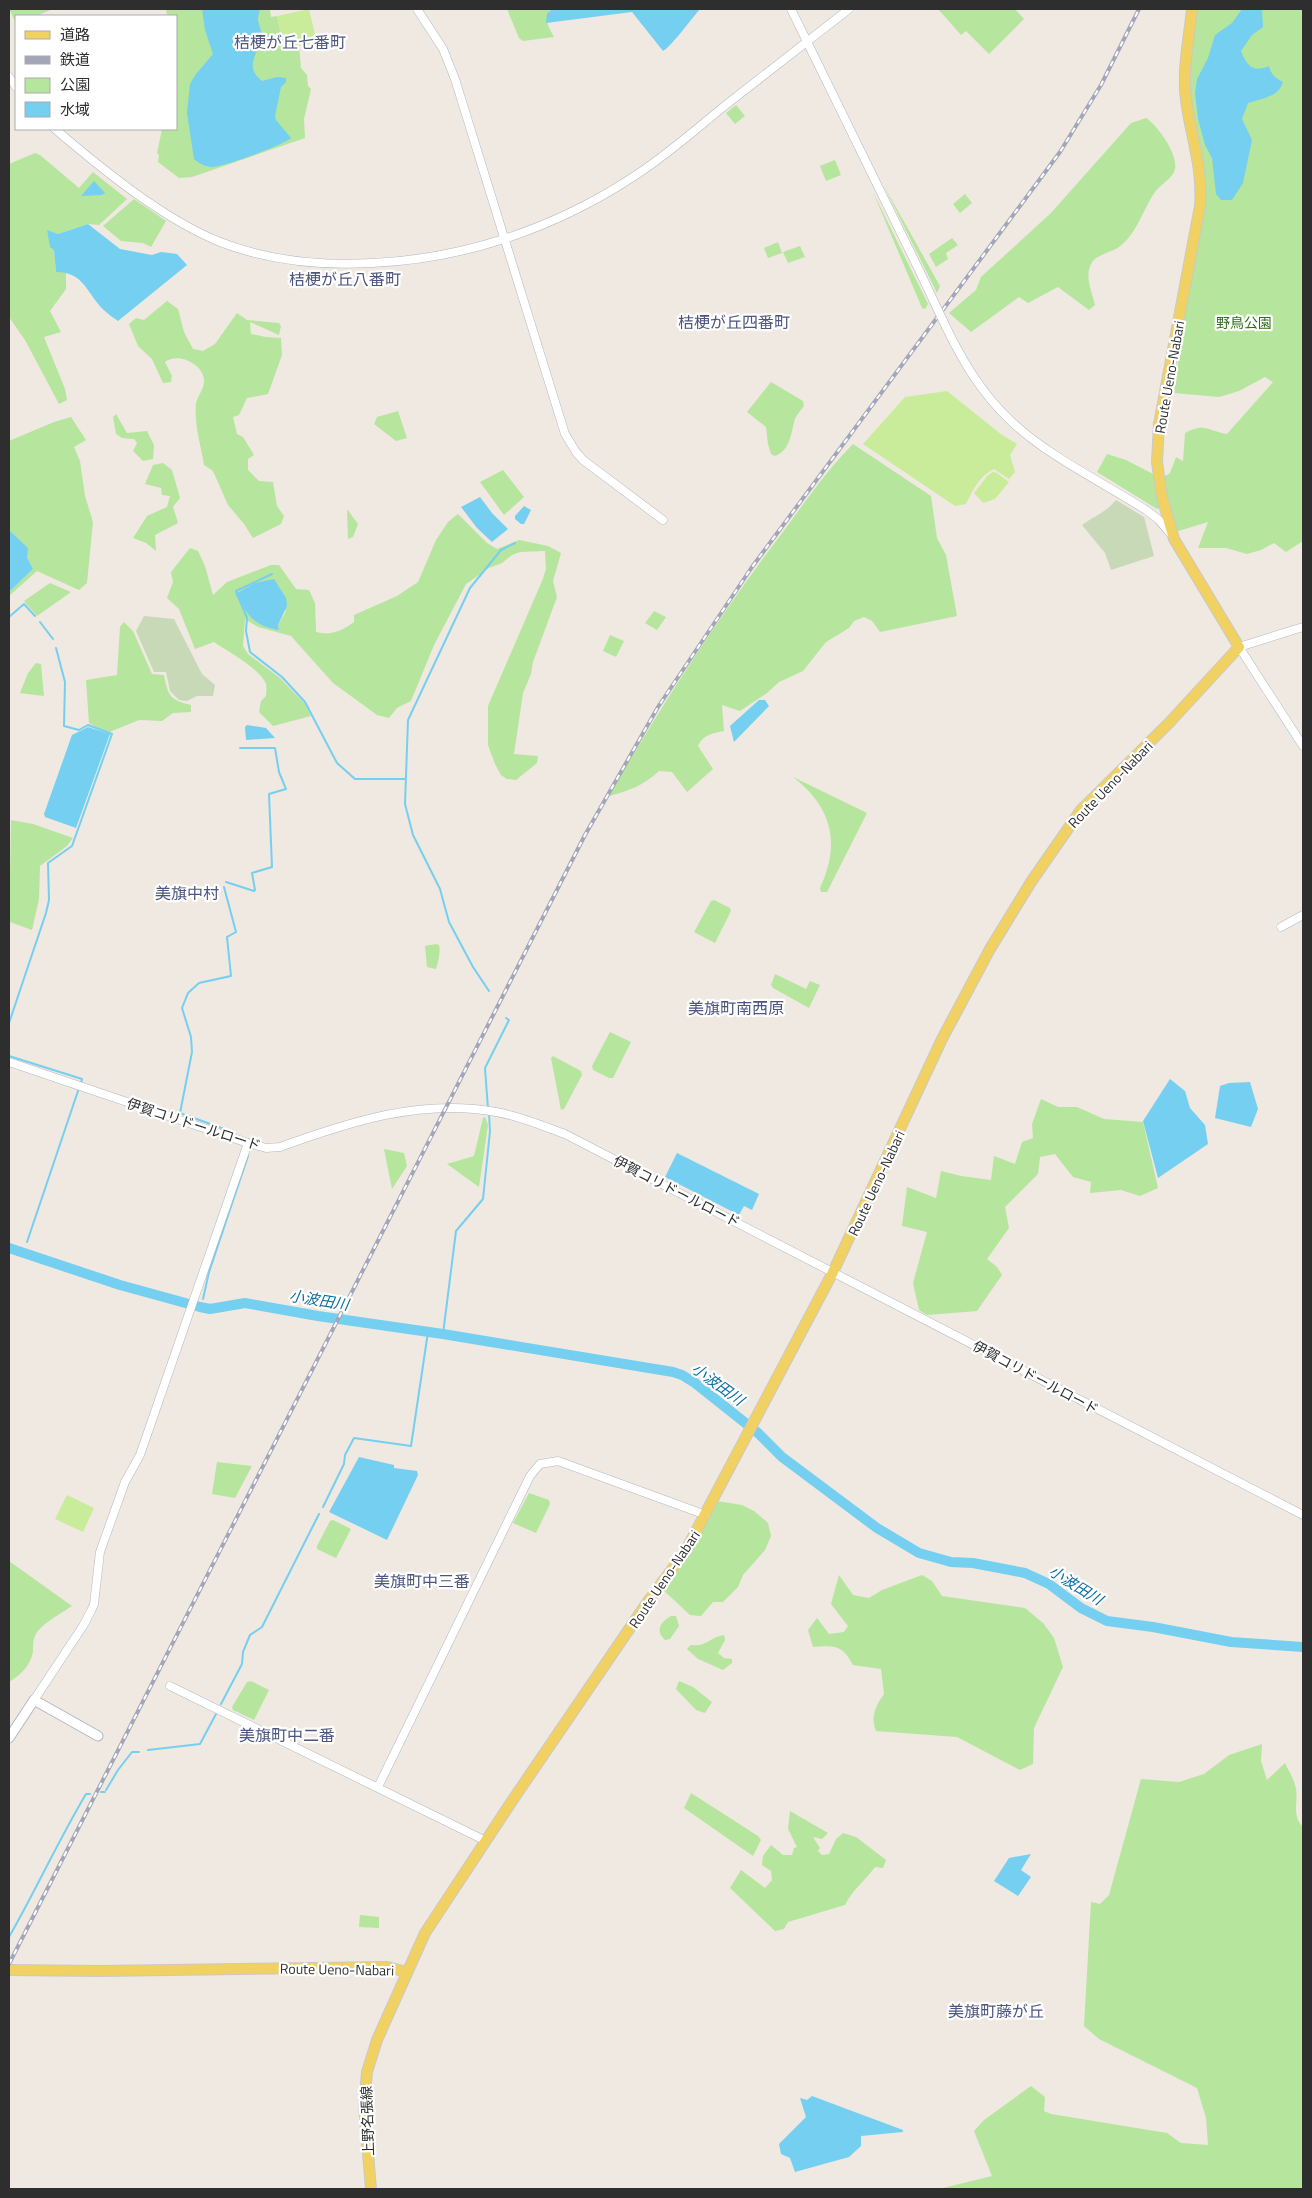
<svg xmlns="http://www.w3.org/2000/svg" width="1312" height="2198" font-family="'Titillium Web','Noto Sans JP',sans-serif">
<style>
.green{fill:#b6e59e;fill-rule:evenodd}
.cemetery{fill:#c8d9b8}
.pitch{fill:#c9ec9a}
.water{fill:#75cff0}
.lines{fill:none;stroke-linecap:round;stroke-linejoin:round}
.stream{stroke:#75cff0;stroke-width:2}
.river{stroke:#75cff0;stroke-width:10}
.tertiary-casing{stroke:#b4b7c1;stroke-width:9}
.secondary-casing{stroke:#b4b7c1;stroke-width:11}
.primary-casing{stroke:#c9c9c9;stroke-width:12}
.tertiary{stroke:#fff;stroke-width:8}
.secondary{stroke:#fff;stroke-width:9}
.primary{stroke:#f2d163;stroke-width:10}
.rail-casing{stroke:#a3a6b8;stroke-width:4}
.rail{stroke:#fff;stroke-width:2;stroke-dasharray:5.5;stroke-linecap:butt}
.tertiary-bridge-casing{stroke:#b4b7c1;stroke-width:9;stroke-linecap:butt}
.tertiary-bridge{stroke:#fff;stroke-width:8}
.labels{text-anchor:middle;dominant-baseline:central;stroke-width:4.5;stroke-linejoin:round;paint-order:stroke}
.park-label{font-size:14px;fill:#2c6e1b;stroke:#fff}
.street-label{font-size:14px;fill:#2e2e2e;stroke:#fff}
.water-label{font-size:15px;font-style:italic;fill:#0d6fa3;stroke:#fff}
.quarter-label{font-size:16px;fill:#4d5680;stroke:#fff}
</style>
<rect width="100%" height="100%" fill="#efe9e1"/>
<!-- green -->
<path class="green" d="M 9,9 L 53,9 L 36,16 L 16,16 L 16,23 Z
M 166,9 L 270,9 L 271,17 L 277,16 L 284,48 L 299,46 L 301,68 L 307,75 L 308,86 L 311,89 L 304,119 L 305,138 L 192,177 L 179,178 L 158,162 L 159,155 L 157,153 L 162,129 L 176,129 L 176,16 L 167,16 Z
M 507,9 L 552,9 C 543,19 548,26 554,37 L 523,41 L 519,38 Z
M 938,9 L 1015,9 L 1024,19 L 989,54 L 966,31 L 961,35 Z
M 1196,9 L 1303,9 L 1303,541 L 1286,552 L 1274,543 L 1261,550 L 1247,554 L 1226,548 L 1198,548 L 1208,522 L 1175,532 L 1162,478 L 1170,473 L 1176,457 L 1183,461 L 1185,433 C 1204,422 1209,431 1227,434 L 1273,382 L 1265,377 L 1239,391 L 1219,397 L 1174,393 L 1203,170 L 1191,111 L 1188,77 Z
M 736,105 L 745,116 L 735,124 L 726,113 Z
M 1146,118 C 1158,126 1178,154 1175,169 C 1173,178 1160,185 1155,192 C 1143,209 1137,234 1119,247 C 1112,252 1099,254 1093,261 C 1083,273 1092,292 1095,305 L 1089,310 L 1058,287 L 1028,303 L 1019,297 L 971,332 L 949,313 L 976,290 L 981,277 L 1051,213 L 1131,123 Z
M 35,153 L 40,155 L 79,188 L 93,172 L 127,199 L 99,225 L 88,224 L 58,234 L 47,231 L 54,250 L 56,272 L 66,272 L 66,289 L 50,311 L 61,332 L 44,337 L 65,389 L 67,400 L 59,404 L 25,340 L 9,317 L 9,164 Z
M 835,160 L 841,175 L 826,181 L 820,166 Z
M 884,186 L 940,286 L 937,293 Z
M 873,192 L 928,304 L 925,309 L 922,308 Z
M 965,194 L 972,203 L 960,213 L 953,204 Z
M 134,199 L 166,221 L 151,247 L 143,243 L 121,241 L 103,226 Z
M 952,238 L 958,245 L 946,253 L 948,259 L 936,267 L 929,254 Z
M 778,242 L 782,253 L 768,258 L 764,248 Z
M 800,246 L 805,257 L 788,263 L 783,252 Z
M 167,301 L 178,309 L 184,332 L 193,349 L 203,351 L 215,344 L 237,313 L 247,320 L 279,323 L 281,326 L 279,335 L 250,322 L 251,334 L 266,337 L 281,338 L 282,355 L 268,394 L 247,398 L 239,415 L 233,417 L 237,434 L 243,437 L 254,455 L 248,459 L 248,470 L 259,481 L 273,482 L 277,506 L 284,516 L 281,524 L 253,538 L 244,524 L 228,505 L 213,471 L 204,465 C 201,445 194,425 196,404 C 197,396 205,389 204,379 C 202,363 177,352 165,362 L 172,376 L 171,382 L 163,383 L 152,359 L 138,346 L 129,324 L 136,318 L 144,320 Z
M 771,382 L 803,401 L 804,406 C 801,410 797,414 795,419 C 791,432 791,450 775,456 L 771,454 L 768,444 L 766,427 L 747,412 Z
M 398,411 L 407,438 L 396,441 L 374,424 L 377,417 Z
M 116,414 L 127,433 L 147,431 L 154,445 L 153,459 L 143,461 L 133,451 L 137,443 L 134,439 L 122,438 L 116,434 L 113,417 Z
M 71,417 L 86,440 L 74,447 L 80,461 L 85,496 L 93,522 L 87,583 L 79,590 L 37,571 L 9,596 L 9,592 L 33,569 L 27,557 L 27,548 L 9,530 L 9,441 L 54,422 Z
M 853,444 L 931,496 L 937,538 L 946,555 L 957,616 L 880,632 L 872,621 L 864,617 L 854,621 L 849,628 L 826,642 L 803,671 L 779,682 L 767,693 L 740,711 L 722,705 L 724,731 C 712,733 703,735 698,746 L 713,769 L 687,792 L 672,772 L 659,771 C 644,785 629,791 609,796 C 661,706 717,619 780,536 C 803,505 825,472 853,444 Z
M 1107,454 L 1126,460 L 1155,475 L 1161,507 L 1157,509 L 1097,472 Z
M 163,463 L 172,470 L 180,498 L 173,507 L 178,523 L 155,535 L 156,551 L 146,543 L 133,538 L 147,516 L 167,507 L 170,496 L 162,495 L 161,488 L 145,484 L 153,465 Z
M 503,470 L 524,497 L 504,515 L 480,482 Z
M 347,509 L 358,524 L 353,537 L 348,539 Z
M 458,514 L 487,543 L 497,549 L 519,540 L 548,546 L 561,553 L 553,581 L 557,597 L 533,662 L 531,674 L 523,693 L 514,754 L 538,756 L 537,763 L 516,780 L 507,779 L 501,775 L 495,764 L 488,745 L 488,706 L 542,581 L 546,569 L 545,551 L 520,552 L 512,555 L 502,563 L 489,568 L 466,584 L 434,645 L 411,701 L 397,708 L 389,718 L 377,715 L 333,683 L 291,636 L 258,627 L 245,619 L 243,646 L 248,654 L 280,678 L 305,704 L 311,716 L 273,726 L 259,712 L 261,701 L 266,696 C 266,693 267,688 266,684 C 261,669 227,651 214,642 L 195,649 L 179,609 L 167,598 L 173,582 L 171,572 L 190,548 L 198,551 L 205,566 L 213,595 L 227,582 L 271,565 L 279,565 L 296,589 L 309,590 L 315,603 L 316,632 C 331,636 342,631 354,622 L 354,615 L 397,596 L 418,582 L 436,540 L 448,522 ZM 255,583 L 286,611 L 278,625 L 279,630 L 235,594 Z
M 50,583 L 71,592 L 37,616 L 24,601 Z
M 654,611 L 666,617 L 657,630 L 645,623 Z
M 124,622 L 133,631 L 152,674 L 164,675 C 168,696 170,700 191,705 L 191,712 L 173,713 L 162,721 L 139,720 L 107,733 L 89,723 L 86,680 L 117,675 L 120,627 Z
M 610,635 L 624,641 L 616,657 L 603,651 Z
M 36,663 L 41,664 L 44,696 L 20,693 L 28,673 Z
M 793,777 L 867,813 L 827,892 L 821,892 L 820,888 C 841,843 832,807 793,777 Z
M 11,820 L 33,824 L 73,838 L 67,846 L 40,866 L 39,899 L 32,930 L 10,922 L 9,929 Z
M 714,900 L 730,908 L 731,911 L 715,943 L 694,932 L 711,901 Z
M 436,944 L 439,945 C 441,952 438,962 436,969 L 427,967 L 425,946 Z
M 775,974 L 806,989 L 810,981 L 820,985 L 809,1008 L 773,988 L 771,985 Z
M 610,1032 L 631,1042 L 613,1078 L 609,1078 L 593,1070 L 592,1066 Z
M 553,1056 L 581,1071 L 582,1075 L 564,1109 L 561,1110 L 551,1058 Z
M 1041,1099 L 1058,1107 L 1077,1107 L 1104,1119 L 1143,1122 L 1158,1188 L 1140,1196 L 1121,1190 L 1090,1193 L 1091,1182 L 1073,1177 L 1055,1154 L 1040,1157 L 1038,1174 L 1005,1207 L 1009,1228 L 987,1259 L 997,1267 L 1002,1275 L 977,1311 L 927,1315 L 919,1310 L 913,1283 L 927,1232 L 902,1226 L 907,1187 L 936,1198 L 941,1171 L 961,1176 L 991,1180 L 994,1156 L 1015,1164 L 1022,1142 L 1033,1138 L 1032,1124 Z
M 485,1117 L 488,1125 L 479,1187 L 447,1164 L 474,1156 L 483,1118 Z
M 384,1149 L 404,1153 L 407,1166 L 392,1189 Z
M 217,1462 L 252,1466 L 235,1498 L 212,1494 Z
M 529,1493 L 549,1500 L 550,1504 L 536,1533 L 513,1523 Z
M 717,1501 L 742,1505 L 754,1511 L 768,1523 L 771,1536 L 765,1550 L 743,1575 L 738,1587 L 723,1602 L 713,1602 L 701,1616 L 690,1615 L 660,1587 Z
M 333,1520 L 351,1529 L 336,1558 L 317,1549 L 317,1546 L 330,1521 Z
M 9,1561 L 72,1606 C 62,1613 39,1625 35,1636 C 33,1640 33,1647 33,1652 C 30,1666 21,1675 9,1682 Z
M 839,1575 L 853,1595 L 869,1598 L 882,1590 L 922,1575 L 932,1581 L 942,1596 L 1025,1608 L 1043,1623 L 1054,1638 L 1063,1667 L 1034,1728 L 1033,1764 L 1020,1770 L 957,1737 L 876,1731 C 870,1716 876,1706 884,1694 L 881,1669 L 853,1665 C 843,1645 834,1645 813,1647 L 808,1630 L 817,1618 L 829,1634 L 844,1632 L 848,1626 L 831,1604 Z
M 671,1616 L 676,1616 L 679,1626 L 670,1639 L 665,1640 C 655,1631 660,1622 671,1616 Z
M 724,1635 L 725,1640 L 718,1653 L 724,1658 L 732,1659 L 732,1663 L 723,1670 L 698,1659 L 687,1649 L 691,1645 C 707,1647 710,1637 724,1635 Z
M 251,1681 L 269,1690 L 254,1720 L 233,1710 L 232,1707 L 247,1682 Z
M 679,1681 L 693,1687 L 712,1702 L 705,1713 L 696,1710 L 676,1689 Z
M 1262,1744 L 1261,1761 L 1267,1780 L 1285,1763 C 1288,1770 1293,1777 1295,1785 C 1300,1799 1290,1814 1303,1827 L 1303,2189 L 939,2189 L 992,2176 L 974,2131 L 984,2120 L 1031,2086 L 1045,2097 L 1044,2111 L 1051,2114 L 1167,2133 L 1181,2143 L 1208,2145 L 1206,2118 L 1197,2088 L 1099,2039 L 1084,2026 L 1091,1902 L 1100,1904 L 1109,1895 L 1141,1779 L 1179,1782 L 1204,1774 L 1229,1755 Z
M 691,1793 L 758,1836 L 761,1840 L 753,1856 L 684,1808 Z
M 790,1811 L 828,1833 L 822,1839 L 813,1837 L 820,1848 L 818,1851 L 822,1855 L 829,1854 L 836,1839 L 843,1833 L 856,1837 L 886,1860 L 883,1868 L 875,1867 C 865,1881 852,1890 845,1905 L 788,1922 L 784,1929 L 775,1931 L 730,1888 L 741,1870 L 765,1888 L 772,1880 L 771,1871 L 762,1865 L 763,1856 L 771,1845 L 783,1855 L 792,1855 L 794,1848 L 797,1847 L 788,1829 Z
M 360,1915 L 379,1917 L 379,1928 L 359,1927 Z"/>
<!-- cemetery -->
<path class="cemetery" d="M 1116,500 L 1144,517 L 1154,556 L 1111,570 L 1105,553 L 1082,525 C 1096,515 1105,513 1116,500 Z
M 144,616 L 174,619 L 202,674 L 215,685 L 213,696 L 197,696 L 187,701 L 179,700 L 170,691 L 166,672 L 154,672 L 136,631 Z"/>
<!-- pitch -->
<path class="pitch" d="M 309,9 L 317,43 L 284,48 L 277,16 Z
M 947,391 L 1002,435 L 1017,444 L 1010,455 L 1015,472 L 1009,479 L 994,469 C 979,476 973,490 966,504 L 955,506 L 863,444 L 905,397 Z
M 993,472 L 997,473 L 1009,482 L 995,499 L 983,503 L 974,493 L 988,475 Z
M 67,1495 L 94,1508 L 83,1532 L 55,1519 Z"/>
<!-- water -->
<path class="water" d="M 202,9 L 260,9 C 259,12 258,17 258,20 C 259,27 263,31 261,39 C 257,55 244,67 262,81 L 277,77 L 286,78 L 286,82 L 281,87 L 275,116 L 276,120 L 291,138 C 284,145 222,167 212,167 C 206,167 198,163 194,159 L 187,113 L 190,84 L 196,74 L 213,54 L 205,30 Z
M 552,9 L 700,9 C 692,18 671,47 663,51 L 632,12 L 546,23 L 547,14 Z
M 1242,9 L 1262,9 L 1263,27 L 1252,35 L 1241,51 C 1247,66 1253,73 1269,66 C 1271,75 1276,78 1283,82 C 1279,97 1261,99 1248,103 L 1242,119 L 1252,140 L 1243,183 L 1232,200 L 1221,200 L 1216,194 L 1212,158 L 1205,145 L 1198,119 L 1195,93 L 1197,79 L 1208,58 L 1215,35 L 1232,23 Z
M 94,181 L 105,193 L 102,195 L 81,196 Z
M 88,224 L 120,249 L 152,255 L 161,252 L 177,254 L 187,265 L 118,321 C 114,318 109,315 105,311 C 87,295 85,272 56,272 L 54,250 L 50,247 L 47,230 L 58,234 Z
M 480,497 L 492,513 L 508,529 L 492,542 L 477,528 L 461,507 Z
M 524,506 L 531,510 L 524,524 L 521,524 L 515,519 L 515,516 Z
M 9,530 L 28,548 L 27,557 L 33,569 L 9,592 Z
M 274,579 L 286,598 L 287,606 L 278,625 L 279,630 C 253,626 248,615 235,594 L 255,583 Z
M 759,700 L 765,700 L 769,706 L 734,742 L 730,726 Z
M 247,725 L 266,728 L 275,738 L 246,740 L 245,727 Z
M 88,727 L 110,734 L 76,828 L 45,817 L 44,814 L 72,735 Z
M 1170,1079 L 1185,1091 L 1190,1108 L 1205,1125 L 1208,1144 L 1158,1178 L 1143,1121 Z
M 1250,1082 L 1258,1109 L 1251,1127 L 1215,1118 L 1220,1086 L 1229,1083 Z
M 677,1153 L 759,1194 L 752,1210 L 744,1206 L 739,1215 L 665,1177 Z
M 359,1457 L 394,1465 L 394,1468 L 417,1471 L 418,1475 L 387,1540 L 329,1512 Z
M 1031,1854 L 1021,1870 L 1031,1877 L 1018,1896 L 994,1881 L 1009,1858 Z
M 812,2096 L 903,2130 L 903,2132 L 861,2136 L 861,2146 L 849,2157 L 795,2172 L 790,2158 L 781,2154 L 779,2144 L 806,2117 L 800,2098 L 807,2100 Z"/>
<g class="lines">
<!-- stream -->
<path class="stream" d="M 272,574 L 236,591 L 247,618 L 246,631 L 250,652 L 282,677 L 305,702 L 337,763 L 355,779 L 406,779
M 9,617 L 24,604 L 35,616
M 40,622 L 53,639
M 226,882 L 254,891 L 255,890 L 252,873 L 272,867 L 269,794 L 286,789 L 279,772 L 275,748 L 240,748
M 224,887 L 236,932 L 227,937 L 231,976 L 199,983 L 188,993 L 182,1008 L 191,1037 L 192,1052 L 180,1113 L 227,1130
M 489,991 L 473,967 L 449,922 L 440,889 L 413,835 L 405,804 L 408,720 L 470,588 L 501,550 L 515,543
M 9,1023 L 46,913 L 49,900 L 48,863 L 72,846 L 112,734 L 88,725 L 79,730 L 64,726 L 65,682 L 56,648
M 9,1056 L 82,1079 L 81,1083
M 488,1109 L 485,1068 L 509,1020 L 506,1018
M 27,1242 L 78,1091
M 203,1299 L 209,1272 L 248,1156
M 443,1334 L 456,1231 L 483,1199 L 490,1131 L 489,1114
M 323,1507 L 344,1464 L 345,1455 L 354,1438 L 411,1446 L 428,1332
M 221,1704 L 242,1664 L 243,1652 L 250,1635 L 262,1627 L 319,1514
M 148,1750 L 200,1744 L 216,1714
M 106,1790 L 118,1770 L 132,1752 L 139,1752
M 101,1792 L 105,1792
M 9,1937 C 36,1890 58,1841 86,1794 L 90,1794"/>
<!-- river -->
<path class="river" d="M 9,1248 L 120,1285 L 200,1307 L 210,1309 L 245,1303 L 318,1316 L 443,1334 L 673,1372 L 682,1375 L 695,1383 L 758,1433 L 782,1457 L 877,1528 L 919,1553 L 951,1562 L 973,1563 L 1025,1573 L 1049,1584 L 1081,1608 L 1107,1621 L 1153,1627 L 1231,1642 L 1303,1647"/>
<!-- tertiary casing -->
<g class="tertiary-casing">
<path id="tertiary" d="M 417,9 L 443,49 L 455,79 L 565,434 L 576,452 L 583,460 L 663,520
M 791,9 L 920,272
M 9,77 L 16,87
M 55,129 C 102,169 163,219 220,242 C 269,261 320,266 372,263 C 465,259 555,228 633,177 C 666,156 696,129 727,104 C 767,73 808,41 849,9
M 946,327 C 963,362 982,394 1011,421 C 1046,455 1104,483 1146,510 L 1158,519 L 1170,533
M 1303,627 L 1239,647 L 1303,746
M 1281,927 L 1303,915
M 9,1062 L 248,1143 L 266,1148 L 280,1147 C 349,1122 422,1098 496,1112 C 520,1116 543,1126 565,1134 L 1303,1515
M 170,1686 L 486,1841
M 34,1700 L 83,1626 L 91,1611 L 94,1604 L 100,1552 L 125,1482 L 140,1455 L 248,1143
M 378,1787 L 530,1476 L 540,1464 L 558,1461 L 706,1515"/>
</g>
<!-- secondary casing -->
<g class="secondary-casing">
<path id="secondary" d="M 9,1738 L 34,1700 L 98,1736"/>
</g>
<!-- primary casing -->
<g class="primary-casing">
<path id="primary" d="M 9,1970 L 100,1971 L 387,1967 L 407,1972
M 371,2189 L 364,2105 L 367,2072 L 377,2040 L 425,1933 L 512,1801 L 649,1600 L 685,1552 L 833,1272 L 942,1039 L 990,949 L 1031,882 L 1081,810 L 1169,723 L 1239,647 L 1174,539 L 1162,497 L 1157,462 L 1159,424 L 1200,206 C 1203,167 1191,138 1186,100 C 1182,70 1189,39 1192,9"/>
</g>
<!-- tertiary -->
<use href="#tertiary" class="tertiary"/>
<!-- secondary -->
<use href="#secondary" class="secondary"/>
<!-- primary -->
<use href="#primary" class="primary"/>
<!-- rail casing -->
<g class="rail-casing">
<path id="rail" d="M 9,1964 L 585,835 L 658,707 L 752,567 L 1060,152 L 1101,85 L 1139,9"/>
</g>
<!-- rail -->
<use href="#rail" class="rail"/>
<!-- tertiary-bridge casing -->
<g class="tertiary-bridge-casing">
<path id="tertiary-bridge" d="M 920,272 L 946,327"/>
</g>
<!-- tertiary-bridge -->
<use href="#tertiary-bridge" class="tertiary-bridge"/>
</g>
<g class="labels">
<!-- park labels -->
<g class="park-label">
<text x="1244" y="322">野鳥公園</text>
</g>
<!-- street labels -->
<g class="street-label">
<text transform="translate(1169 377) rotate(-80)">Route Ueno-Nabari</text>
<text transform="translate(1110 784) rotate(-46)">Route Ueno-Nabari</text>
<text transform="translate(194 1124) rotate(18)">伊賀コリドールロード</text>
<text transform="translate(876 1183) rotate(-65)">Route Ueno-Nabari</text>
<text transform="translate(677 1191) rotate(27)">伊賀コリドールロード</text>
<text transform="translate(1036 1377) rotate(28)">伊賀コリドールロード</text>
<text transform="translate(664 1579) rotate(-56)">Route Ueno-Nabari</text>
<text transform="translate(337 1969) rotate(1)">Route Ueno-Nabari</text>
<text transform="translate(367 2121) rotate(-92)">上野名張線</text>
</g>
<!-- water labels -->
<g class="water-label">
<text transform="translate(319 1300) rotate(9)">小波田川</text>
<text transform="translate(718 1384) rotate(36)">小波田川</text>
<text transform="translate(1076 1585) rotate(32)">小波田川</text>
</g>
<!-- quarter labels -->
<g class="quarter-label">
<text x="290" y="42">桔梗が丘七番町</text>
<text x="345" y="279">桔梗が丘八番町</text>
<text x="734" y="322">桔梗が丘四番町</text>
<text x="187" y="893">美旗中村</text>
<text x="736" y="1008">美旗町南西原</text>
<text x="422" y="1581">美旗町中三番</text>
<text x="287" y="1735">美旗町中二番</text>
<text x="996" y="2011">美旗町藤が丘</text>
</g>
</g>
<!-- border -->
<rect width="1312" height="2198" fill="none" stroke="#2e2e2e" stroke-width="20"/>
<!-- legend -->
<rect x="15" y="15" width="162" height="115" fill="#ffffff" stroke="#ababab"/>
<rect x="25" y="31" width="25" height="8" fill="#f2d163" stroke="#ababab"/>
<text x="60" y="40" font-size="15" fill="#2e2e2e">道路</text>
<rect x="25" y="56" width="25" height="8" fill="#a3a6b8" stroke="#ababab"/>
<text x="60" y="65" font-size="15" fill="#2e2e2e">鉄道</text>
<rect x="25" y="78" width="25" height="15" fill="#b6e59e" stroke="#ababab"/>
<text x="60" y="90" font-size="15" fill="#2e2e2e">公園</text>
<rect x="25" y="102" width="25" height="15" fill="#75cff0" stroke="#ababab"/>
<text x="60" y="115" font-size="15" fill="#2e2e2e">水域</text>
</svg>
